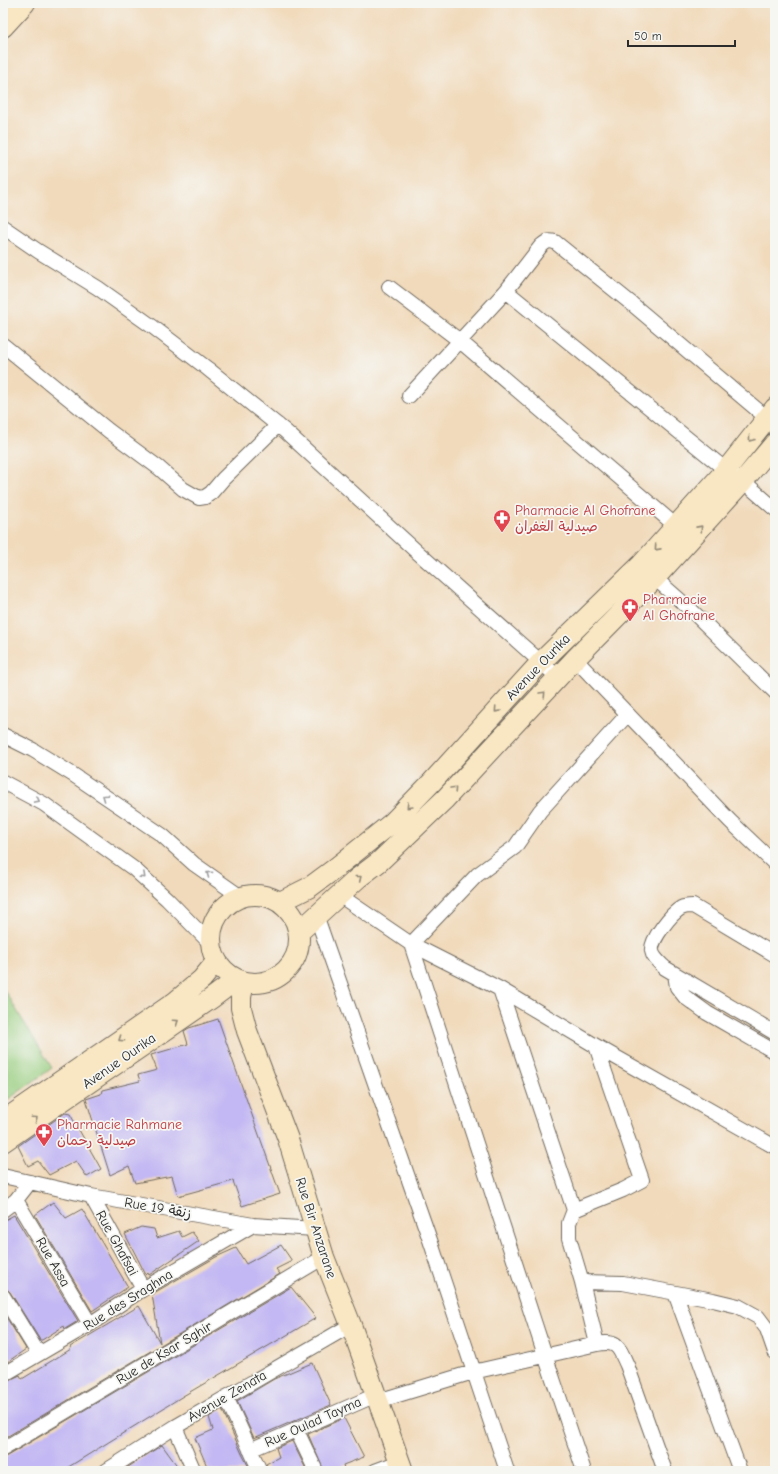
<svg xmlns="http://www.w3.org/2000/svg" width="778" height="1474" font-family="'Comic Neue','Playpen Sans Arabic',sans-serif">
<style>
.green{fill:#99ce80;stroke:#627c56}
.building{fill:#c3b8f3}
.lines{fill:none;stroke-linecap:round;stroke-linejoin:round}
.street-casing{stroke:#70685d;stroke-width:16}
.secondary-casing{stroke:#70685d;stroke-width:22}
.street{stroke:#fff;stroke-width:14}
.secondary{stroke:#f9e7c3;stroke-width:20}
.oneway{stroke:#928977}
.oneway2{stroke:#a0a0a0}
.labels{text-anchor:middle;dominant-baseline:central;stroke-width:3.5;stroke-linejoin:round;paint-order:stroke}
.health-label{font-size:14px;fill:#be3a42;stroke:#f6f6f2;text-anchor:start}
.street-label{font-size:14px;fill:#2b2b2b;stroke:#f6f6f2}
</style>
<rect width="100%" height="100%" fill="#f6f6f2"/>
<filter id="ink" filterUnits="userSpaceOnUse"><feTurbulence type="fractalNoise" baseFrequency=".025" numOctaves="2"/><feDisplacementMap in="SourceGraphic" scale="8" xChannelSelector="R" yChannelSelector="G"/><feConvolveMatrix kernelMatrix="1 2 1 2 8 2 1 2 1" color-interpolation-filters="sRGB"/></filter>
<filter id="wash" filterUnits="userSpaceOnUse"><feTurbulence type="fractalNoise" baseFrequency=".012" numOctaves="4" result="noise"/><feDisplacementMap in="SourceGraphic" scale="16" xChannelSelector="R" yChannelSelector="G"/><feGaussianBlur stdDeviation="0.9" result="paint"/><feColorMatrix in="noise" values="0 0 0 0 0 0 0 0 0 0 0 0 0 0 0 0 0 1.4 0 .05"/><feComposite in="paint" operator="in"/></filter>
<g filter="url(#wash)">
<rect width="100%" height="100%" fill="#f1dabb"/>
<!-- green -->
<path class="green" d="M 3,988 L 52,1068 L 3,1103 Z"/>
<g id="blocks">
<!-- building -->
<path class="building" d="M 218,1019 L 280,1194 L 242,1206 L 233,1181 L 178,1196 L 172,1176 L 135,1183 L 129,1166 L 110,1175 L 86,1099 L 101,1094 L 102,1090 L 140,1081 L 138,1075 L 157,1070 L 151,1055 L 188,1044 L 184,1031 L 189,1028 Z
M 65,1113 L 70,1114 L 101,1169 L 87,1177 L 76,1161 L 49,1175 L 38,1161 L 28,1166 L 18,1146 Z
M 53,1202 L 66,1218 L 82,1209 L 128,1287 L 92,1311 L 35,1215 Z
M 14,1215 L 78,1321 L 65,1329 L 64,1326 L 42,1340 L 40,1340 L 10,1292 L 7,1289 L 3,1288 L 3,1221 Z
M 141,1227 L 154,1229 L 157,1238 L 179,1231 L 182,1237 L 192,1232 L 199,1241 L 149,1275 L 148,1273 L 146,1275 L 125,1234 Z
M 281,1245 L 292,1261 L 276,1269 L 280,1274 L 3,1439 L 3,1383 L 20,1375 L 22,1379 L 71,1349 L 70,1347 L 139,1306 L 160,1343 L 152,1294 L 216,1257 L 236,1248 L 246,1264 Z
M 291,1287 L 316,1318 L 183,1396 L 62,1471 L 3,1471 L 3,1457 L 7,1456 Z
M 3,1312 L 26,1349 L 3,1365 Z
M 312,1363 L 331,1405 L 254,1438 L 237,1401 L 274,1379 Z
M 222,1409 L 242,1454 L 251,1471 L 209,1471 L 195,1438 L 213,1430 L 209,1417 Z
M 344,1418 L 364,1457 L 343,1465 L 345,1471 L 324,1471 L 308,1434 Z
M 292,1441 L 307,1471 L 268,1471 L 266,1464 L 279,1457 L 276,1448 Z
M 162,1445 L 181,1471 L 122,1471 Z"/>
</g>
</g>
<g filter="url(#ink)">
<use href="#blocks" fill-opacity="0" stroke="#70685d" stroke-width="1"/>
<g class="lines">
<!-- street casing -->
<g class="street-casing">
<path id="street" d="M 3,227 L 38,251 L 98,288 L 153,327 L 208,369 L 285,431 L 415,550 L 552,672 L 558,678
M 389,287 L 460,341 L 676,526
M 506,291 L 726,470 L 743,481 L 775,509
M 3,345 L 109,431 L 159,468 L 183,489 L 199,498 L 205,497 L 211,493 L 223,479 L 278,425
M 409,396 L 506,291 L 541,246 C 546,242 548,240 555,242 L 632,304 L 767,418
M 649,573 L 691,610 L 775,692
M 575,659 L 730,821 L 775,864
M 3,735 L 33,750 L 72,774 L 162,835 L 194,864 L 241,897
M 3,782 L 44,804 L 134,869 L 167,899 L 211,944
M 339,895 L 411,944 L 500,989 L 596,1046 L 775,1147
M 316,915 L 430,1240 L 507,1471
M 775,955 L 693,906 C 689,906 685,906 681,908 C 672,913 650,940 652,951 C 653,958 660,963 665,968 L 775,1033
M 675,974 L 677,987 L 685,997 L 707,1013 L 775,1052
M 500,989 L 574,1210 L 569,1223 L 569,1238 L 582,1282 L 597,1344
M 3,1176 L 91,1196 L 253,1225 L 315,1229
M 91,1196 L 143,1289
M 16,1200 L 90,1324
M 3,1210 L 16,1200 L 30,1182
M 574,1210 L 623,1190 L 642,1180 L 596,1046
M 582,1282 L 623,1283 L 713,1300 L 738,1306 L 758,1317 L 767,1329 L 775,1352
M 675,1293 L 740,1471
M 3,1296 L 38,1353
M 3,1375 L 90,1324 L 143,1289 L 253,1225
M 226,1397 L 260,1471
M 378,1401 L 473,1372 L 597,1344 C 618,1340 619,1348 627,1365 L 665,1471
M 175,1427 L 194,1471
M 296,1429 L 316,1471
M 3,1449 L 324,1257
M 250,1450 L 376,1395
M 106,1471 L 175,1427 L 351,1325
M 375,1471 L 399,1462
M 584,1471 L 545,1355 L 411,944 L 477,875 L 515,847 L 540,811 L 627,715"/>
</g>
<!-- secondary casing -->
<g class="secondary-casing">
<path id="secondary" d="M 3,27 L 25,3
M211 939a44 44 0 1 1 88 0a44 44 0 1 1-88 0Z
M 280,902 L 310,887 L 333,870 L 393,822 L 432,782 L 541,662 L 641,565 L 726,470 L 775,408
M 299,932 L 358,878 L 379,862 L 445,799 L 575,659 L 655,578 L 743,481 L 775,443
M 244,983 L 241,997 L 241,1008 L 247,1031 L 288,1139 L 324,1257 L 351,1325 L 403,1471
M 3,1121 L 175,1002 L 202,979 L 216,962
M 3,1142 L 36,1119 L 212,998 L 236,980"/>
</g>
<!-- street -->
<use href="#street" class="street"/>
<!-- secondary -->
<use href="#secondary" class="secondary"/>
</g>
<!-- one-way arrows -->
<defs><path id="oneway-chevron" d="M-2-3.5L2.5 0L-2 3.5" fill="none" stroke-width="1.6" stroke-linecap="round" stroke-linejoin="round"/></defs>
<g class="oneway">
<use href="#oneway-chevron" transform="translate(751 439) rotate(128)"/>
<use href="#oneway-chevron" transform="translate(700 528) rotate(-48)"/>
<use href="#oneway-chevron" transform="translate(657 548) rotate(132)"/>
<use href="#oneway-chevron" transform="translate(543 694) rotate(-47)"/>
<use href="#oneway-chevron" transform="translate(497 710) rotate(132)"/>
<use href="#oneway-chevron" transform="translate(454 789) rotate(-47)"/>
<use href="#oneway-chevron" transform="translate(409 806) rotate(135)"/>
<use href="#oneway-chevron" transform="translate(359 878) rotate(-39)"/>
<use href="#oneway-chevron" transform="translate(176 1022) rotate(-34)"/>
<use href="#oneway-chevron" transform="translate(121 1039) rotate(146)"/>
<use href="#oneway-chevron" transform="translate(35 1119) rotate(-35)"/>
</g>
<g class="oneway2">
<use href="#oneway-chevron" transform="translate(105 797) rotate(-145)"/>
<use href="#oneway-chevron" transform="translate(37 800) rotate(28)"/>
<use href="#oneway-chevron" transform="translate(209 874) rotate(-144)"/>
<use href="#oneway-chevron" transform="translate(143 876) rotate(42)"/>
</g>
</g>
<!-- icons -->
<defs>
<g id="pharmacy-pin" transform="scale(0.9)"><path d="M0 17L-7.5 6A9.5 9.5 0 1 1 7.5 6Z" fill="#e0444e" stroke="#f6f6f2"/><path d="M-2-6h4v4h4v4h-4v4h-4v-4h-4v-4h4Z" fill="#fff"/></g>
</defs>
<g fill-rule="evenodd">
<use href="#pharmacy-pin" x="502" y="518"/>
<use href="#pharmacy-pin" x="630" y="607"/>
<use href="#pharmacy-pin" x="44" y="1132"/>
</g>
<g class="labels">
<!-- health labels -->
<g class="health-label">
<text x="515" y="510">Pharmacie Al Ghofrane<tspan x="515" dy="16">صيدلية الغفران</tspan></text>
<text x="643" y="599">Pharmacie<tspan x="643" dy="16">Al Ghofrane</tspan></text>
<text x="57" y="1124">Pharmacie Rahmane<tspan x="57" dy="16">صيدلية رحمان</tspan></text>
</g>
<!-- street labels -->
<g class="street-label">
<text transform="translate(538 667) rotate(-46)">Avenue Ourika</text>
<text transform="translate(119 1061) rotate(-35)">Avenue Ourika</text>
<text transform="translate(158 1208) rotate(10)">Rue 19 زنقة</text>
<text transform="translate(316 1228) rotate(72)">Rue Bir Anzarane</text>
<text transform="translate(117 1243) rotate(61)">Rue Ghafsai</text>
<text transform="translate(53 1262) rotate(60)">Rue Assa</text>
<text transform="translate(128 1300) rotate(-32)">Rue des Sraghna</text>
<text transform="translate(164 1353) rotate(-31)">Rue de Ksar Sghir</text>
<text transform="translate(227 1396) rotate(-30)">Avenue Zenata</text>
<text transform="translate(313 1422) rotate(-24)">Rue Oulad Tayma</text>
</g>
</g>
<!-- margin -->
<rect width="778" height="1474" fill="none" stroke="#f6f6f2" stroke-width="16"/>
<!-- scale -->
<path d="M628 40v6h107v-6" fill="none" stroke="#2b2b2b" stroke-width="2"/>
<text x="634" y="40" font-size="12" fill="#2b2b2b" stroke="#f6f6f2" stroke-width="3" paint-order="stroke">50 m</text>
</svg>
